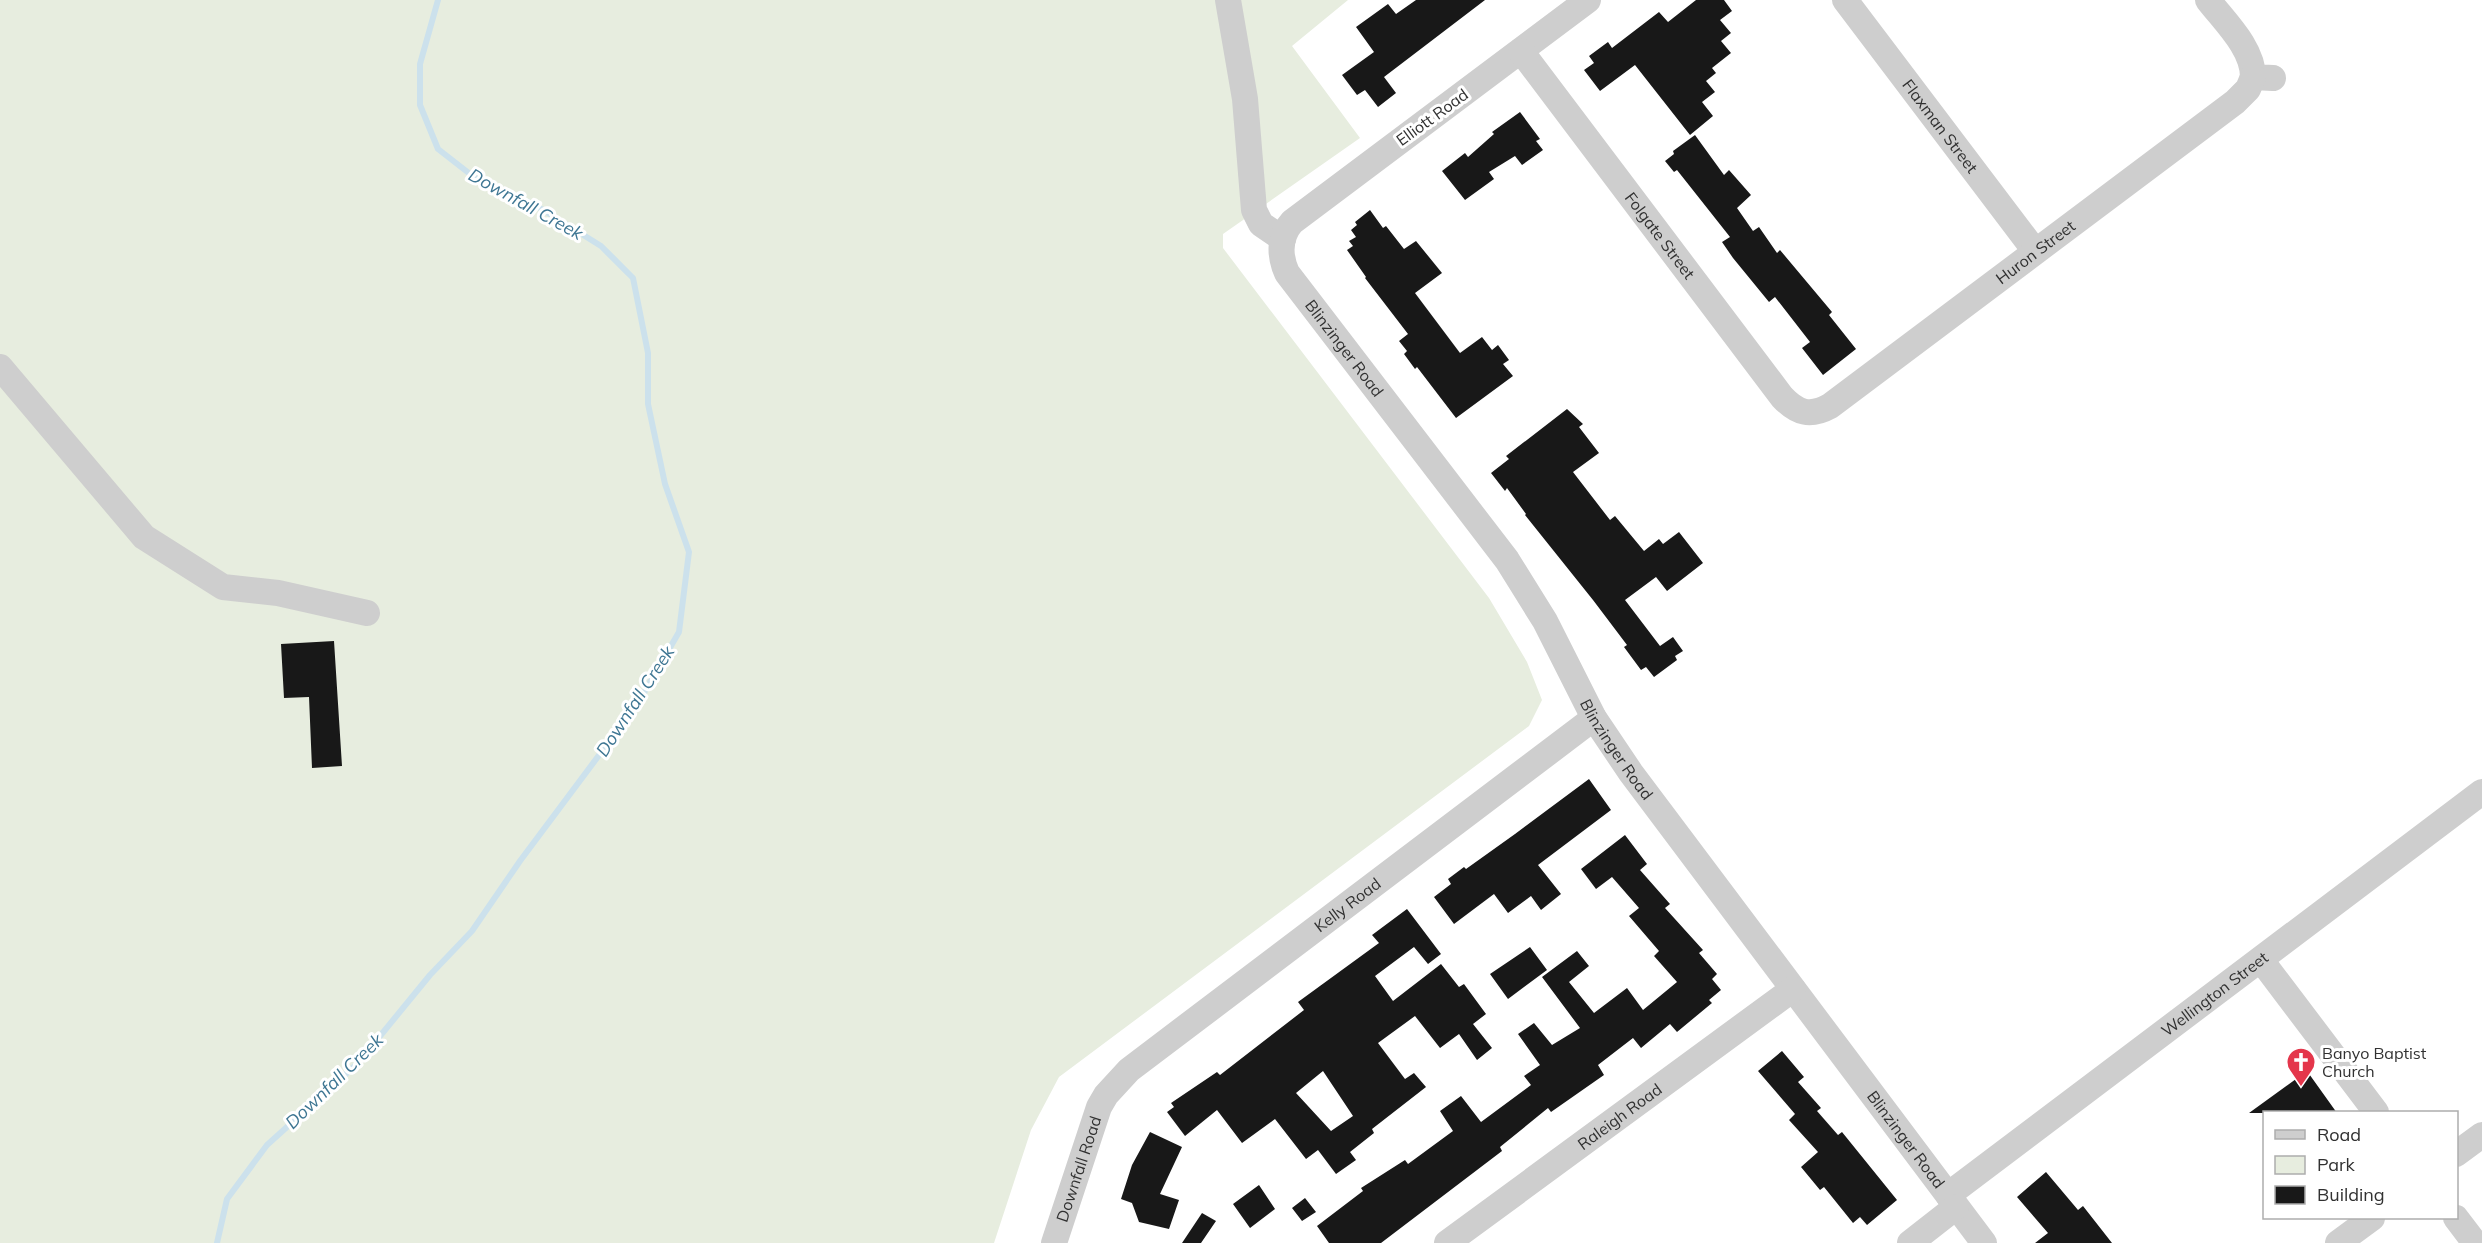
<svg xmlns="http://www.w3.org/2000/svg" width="2482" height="1243" font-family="Mulish,sans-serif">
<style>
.green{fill:#e7eddf}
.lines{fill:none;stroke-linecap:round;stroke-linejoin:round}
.stream{stroke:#cce1ec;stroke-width:6}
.building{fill:#181818;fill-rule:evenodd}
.minor{stroke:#cecece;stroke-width:26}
.labels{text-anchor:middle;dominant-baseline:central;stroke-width:6;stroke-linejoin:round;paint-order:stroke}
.street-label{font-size:16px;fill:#313131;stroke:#fff}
.poi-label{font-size:16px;fill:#313131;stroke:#fff;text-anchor:start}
.water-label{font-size:18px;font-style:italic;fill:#3e7693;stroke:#fff}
</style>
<rect width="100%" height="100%" fill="#fff"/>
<!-- green -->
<path class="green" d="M 0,0 L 1348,0 L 1292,46 L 1360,138 L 1223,234 L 1223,248 L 1489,598 L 1527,662 L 1542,700 L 1529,726 L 1059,1077 L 1031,1130 L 994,1243 L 0,1243 Z"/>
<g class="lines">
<!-- stream -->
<path class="stream" d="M 217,1243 L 227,1199 L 267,1145 L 358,1063 L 430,975 L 472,931 L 520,861 L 638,703 L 679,632 L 689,552 L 665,484 L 648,404 L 648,353 L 633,278 L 601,246 L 535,205 L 479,181 L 438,149 L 420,105 L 420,64 L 438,0"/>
</g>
<!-- building -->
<path class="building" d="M 1416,0 L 1485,0 L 1384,77 L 1396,93 L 1378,107 L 1365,90 L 1357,95 L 1342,75 L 1374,52 L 1356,27 L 1388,4 L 1396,14 Z
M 1696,0 L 1724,0 L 1732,11 L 1720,20 L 1731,33 L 1721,41 L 1731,53 L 1712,68 L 1716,73 L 1706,81 L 1715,92 L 1702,102 L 1713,116 L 1690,135 L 1635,65 L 1600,91 L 1584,70 L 1594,63 L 1589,56 L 1608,42 L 1612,48 L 1659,12 L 1668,22 Z
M 1520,112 L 1540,139 L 1536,141 L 1543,150 L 1522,165 L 1515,156 L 1489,172 L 1494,179 L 1465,200 L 1442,171 L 1465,153 L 1468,157 L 1494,134 L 1492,132 Z
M 1695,135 L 1724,175 L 1729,170 L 1751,195 L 1737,208 L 1753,231 L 1759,227 L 1777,253 L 1780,250 L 1832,312 L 1829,315 L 1856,349 L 1823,375 L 1802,348 L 1810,342 L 1775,297 L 1769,302 L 1733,258 L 1722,242 L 1730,237 L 1677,170 L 1674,172 L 1665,161 L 1674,154 L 1673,151 Z
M 1370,210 L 1383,228 L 1386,226 L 1404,249 L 1416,241 L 1442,273 L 1415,293 L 1460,353 L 1482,337 L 1492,350 L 1498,345 L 1509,360 L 1503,364 L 1513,376 L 1456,418 L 1417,367 L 1415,369 L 1404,354 L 1407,351 L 1399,341 L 1408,334 L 1365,278 L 1366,277 L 1347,250 L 1353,246 L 1349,241 L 1356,237 L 1351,230 L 1357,225 L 1355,222 Z
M 1567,409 L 1583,424 L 1579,427 L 1599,453 L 1573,472 L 1610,520 L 1615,516 L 1644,551 L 1659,539 L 1663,544 L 1679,532 L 1703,563 L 1667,591 L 1656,577 L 1625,600 L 1660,646 L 1673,637 L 1683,651 L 1675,656 L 1677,660 L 1654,677 L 1646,667 L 1641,670 L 1624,647 L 1627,645 L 1593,600 L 1525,515 L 1526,514 L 1507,488 L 1505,491 L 1491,473 L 1509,459 L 1506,456 Z
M 334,641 L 342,766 L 312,768 L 309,697 L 284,698 L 281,644 Z
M 1589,779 L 1611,810 L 1538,865 L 1561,894 L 1541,910 L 1531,896 L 1508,913 L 1494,894 L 1454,924 L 1434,897 L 1451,884 L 1448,879 L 1464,867 L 1466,869 L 1515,834 Z
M 1625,835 L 1647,864 L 1640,870 L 1670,904 L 1665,908 L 1703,950 L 1699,953 L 1717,974 L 1712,979 L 1721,990 L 1709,1000 L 1712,1003 L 1677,1032 L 1670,1024 L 1641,1048 L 1633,1038 L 1598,1065 L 1604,1075 L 1551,1112 L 1548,1108 L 1500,1147 L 1502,1151 L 1381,1243 L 1329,1243 L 1317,1226 L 1363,1191 L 1361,1188 L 1405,1160 L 1408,1164 L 1453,1131 L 1440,1111 L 1461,1096 L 1481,1122 L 1531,1085 L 1524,1076 L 1540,1065 L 1518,1034 L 1534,1023 L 1552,1045 L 1580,1028 L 1542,977 L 1577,951 L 1589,966 L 1569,982 L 1594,1013 L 1627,988 L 1643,1010 L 1677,982 L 1654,956 L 1659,951 L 1629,916 L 1639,908 L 1612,877 L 1596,889 L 1581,869 Z
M 1407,909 L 1441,954 L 1428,964 L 1414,947 L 1375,976 L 1393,1001 L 1441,964 L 1459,987 L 1464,984 L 1486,1014 L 1473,1024 L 1492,1048 L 1477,1060 L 1459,1034 L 1440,1048 L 1415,1016 L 1378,1043 L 1405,1079 L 1414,1073 L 1426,1087 L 1372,1129 L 1374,1133 L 1350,1152 L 1356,1160 L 1336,1174 L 1318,1150 L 1306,1159 L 1275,1119 L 1242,1143 L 1217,1110 L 1185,1136 L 1167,1112 L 1174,1107 L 1171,1103 L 1217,1072 L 1220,1075 L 1304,1010 L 1298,1002 L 1379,943 L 1372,935 ZM 1323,1071 L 1353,1116 L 1331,1131 L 1296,1093 Z
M 1530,947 L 1547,970 L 1508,999 L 1490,974 Z
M 1782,1051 L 1804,1077 L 1798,1082 L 1821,1108 L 1817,1111 L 1838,1135 L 1842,1132 L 1897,1200 L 1867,1225 L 1860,1217 L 1853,1223 L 1824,1187 L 1820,1190 L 1801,1167 L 1818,1152 L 1789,1120 L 1795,1114 L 1758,1071 Z
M 2307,1071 L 2337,1113 L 2249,1113 Z
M 1150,1132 L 1182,1147 L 1160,1194 L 1179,1200 L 1169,1229 L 1139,1222 L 1132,1203 L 1121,1199 L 1132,1165 Z
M 2046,1172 L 2078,1210 L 2083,1206 L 2112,1243 L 2035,1243 L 2048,1233 L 2017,1197 Z
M 1259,1185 L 1275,1209 L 1250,1228 L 1233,1204 Z
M 1305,1198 L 1316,1212 L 1302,1221 L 1292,1208 Z
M 1202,1213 L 1216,1221 L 1201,1243 L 1182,1243 Z"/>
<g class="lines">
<!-- minor -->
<g class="minor">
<path d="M 1228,0 L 1245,99 L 1254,210 L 1261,224 L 1283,239"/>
<path id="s1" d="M 1588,0 L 1292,222 C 1279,237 1279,255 1287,273 L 1507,560 L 1545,621 L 1594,718 L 1631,773 L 1984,1243"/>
<path id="s2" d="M 1845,0 L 2035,251"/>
<path d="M 2208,0 C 2225,22 2253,48 2253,77 L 2273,78"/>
<path id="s3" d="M 1521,51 L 1782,397 C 1797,413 1810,417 1830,406 L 2235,102 L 2248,89 L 2253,77"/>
<path d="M 0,367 L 144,537 L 223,587 L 278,593 L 367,613"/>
<path d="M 2261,960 L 2376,1112"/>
<path d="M 2456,1154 L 2482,1135"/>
<path id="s4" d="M 1948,1195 L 2482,792"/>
<path d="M 2456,1218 L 2475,1243"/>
<path id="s5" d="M 1054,1243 L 1099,1107 L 1106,1095 L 1129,1070 L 1594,718"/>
<path id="s6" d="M 1447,1243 L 1793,989"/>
<path d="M 1910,1243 L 1956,1207"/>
<path d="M 2338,1243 L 2372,1218"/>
</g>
</g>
<!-- icons -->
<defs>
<g id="church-pin" transform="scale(1.5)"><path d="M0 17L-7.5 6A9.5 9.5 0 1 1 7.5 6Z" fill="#e4364b" stroke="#fff"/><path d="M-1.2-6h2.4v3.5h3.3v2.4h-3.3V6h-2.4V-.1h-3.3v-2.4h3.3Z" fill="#fff"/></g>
</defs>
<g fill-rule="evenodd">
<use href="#church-pin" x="2301" y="1062"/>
</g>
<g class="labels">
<!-- street labels -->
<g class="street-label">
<text transform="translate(1432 117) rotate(-36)">Elliott Road</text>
<text stroke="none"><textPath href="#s2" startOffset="158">Flaxman Street</textPath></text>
<text stroke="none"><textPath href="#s3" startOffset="231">Folgate Street</textPath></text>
<text stroke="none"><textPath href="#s3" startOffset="744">Huron Street</textPath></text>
<text stroke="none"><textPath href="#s1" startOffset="519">Blinzinger Road</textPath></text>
<text stroke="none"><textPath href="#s1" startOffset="1005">Blinzinger Road</textPath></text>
<text stroke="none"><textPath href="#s5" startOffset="465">Kelly Road</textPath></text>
<text stroke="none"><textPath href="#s4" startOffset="334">Wellington Street</textPath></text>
<text stroke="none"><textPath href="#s6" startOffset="214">Raleigh Road</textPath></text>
<text stroke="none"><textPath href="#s1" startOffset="1491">Blinzinger Road</textPath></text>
<text stroke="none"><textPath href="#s5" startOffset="78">Downfall Road</textPath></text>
</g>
<!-- poi labels -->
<g class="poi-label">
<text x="2322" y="1053">Banyo Baptist<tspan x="2322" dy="18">Church</tspan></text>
</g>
<!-- water labels -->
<g class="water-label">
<text transform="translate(526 204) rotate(29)">Downfall Creek</text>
<text transform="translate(635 701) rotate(-57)">Downfall Creek</text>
<text transform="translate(334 1081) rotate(-44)">Downfall Creek</text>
</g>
</g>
<!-- legend -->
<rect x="2263" y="1111" width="195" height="108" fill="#ffffff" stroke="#adadad" stroke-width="1.5"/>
<rect x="2275" y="1130" width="30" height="9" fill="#cecece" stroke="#adadad" stroke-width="1.5"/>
<text x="2317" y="1141" font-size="18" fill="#313131">Road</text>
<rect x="2275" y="1156" width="30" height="18" fill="#e7eddf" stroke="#adadad" stroke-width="1.5"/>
<text x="2317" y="1171" font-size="18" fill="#313131">Park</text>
<rect x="2275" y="1186" width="30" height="18" fill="#181818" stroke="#adadad" stroke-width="1.5"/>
<text x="2317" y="1201" font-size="18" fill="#313131">Building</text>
</svg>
